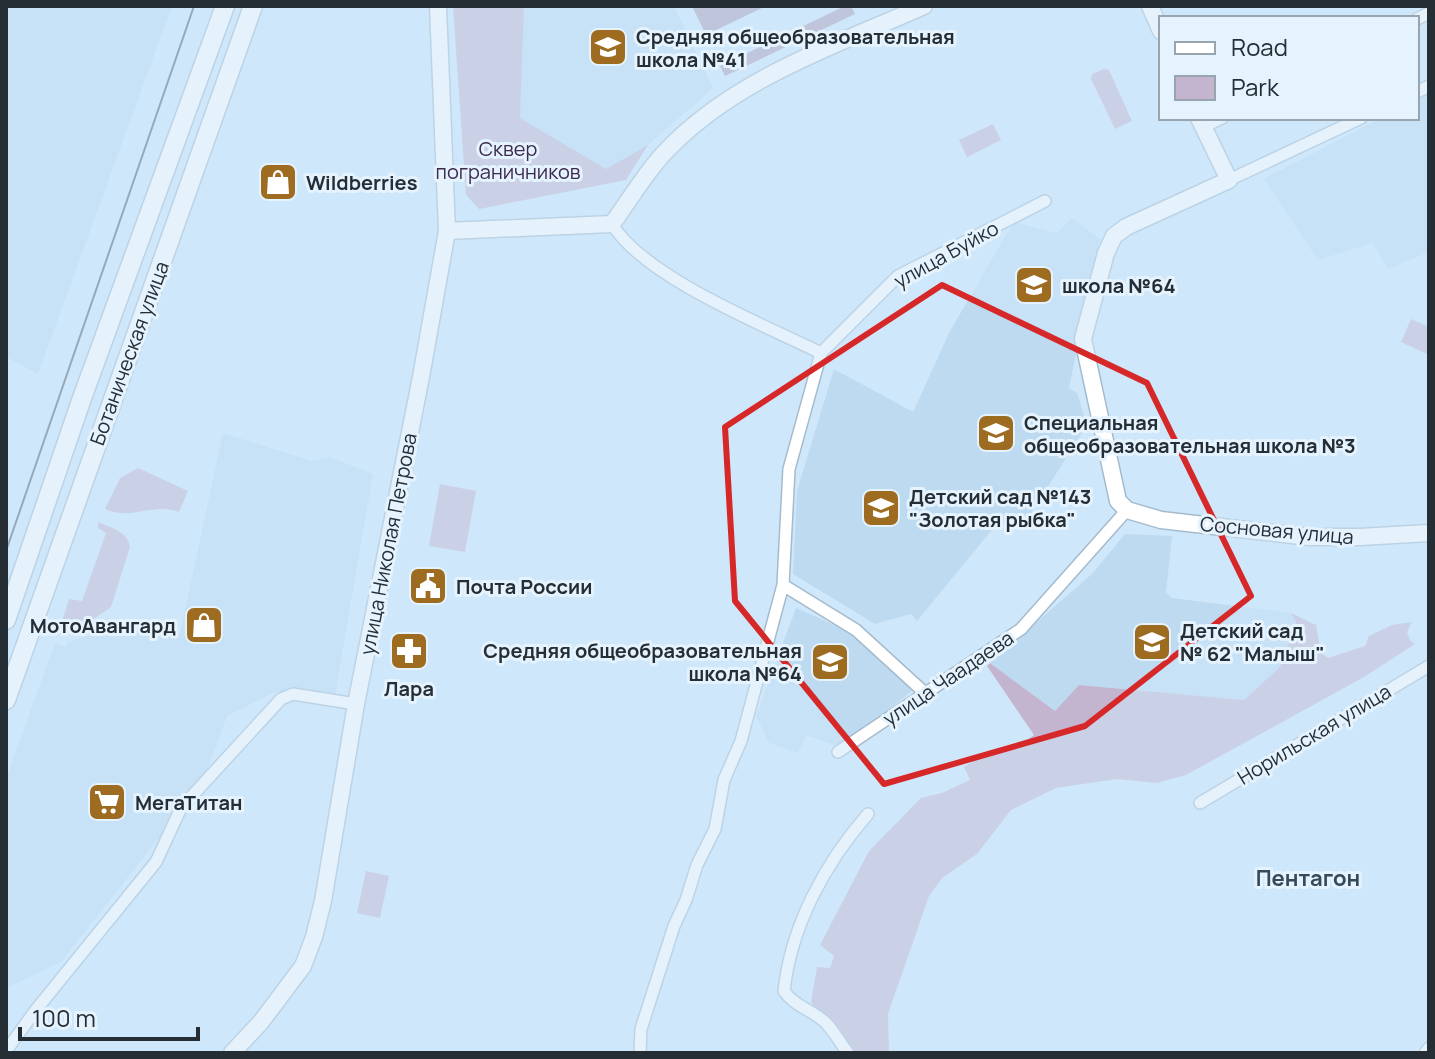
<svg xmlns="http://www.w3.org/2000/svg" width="1435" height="1059" font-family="Manrope,sans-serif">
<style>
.built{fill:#bddaf1}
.green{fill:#c3b5d0}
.forest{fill:#aa9db7}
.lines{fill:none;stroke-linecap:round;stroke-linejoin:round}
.street-casing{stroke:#a4bbcd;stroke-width:14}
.secondary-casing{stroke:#a4bbcd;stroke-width:19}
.primary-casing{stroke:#a4bbcd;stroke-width:21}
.street{stroke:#fff;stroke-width:11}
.secondary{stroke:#fff;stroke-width:16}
.primary{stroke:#fff;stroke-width:18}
.tram{stroke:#515e68;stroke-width:2}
.marked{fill:none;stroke:#d62828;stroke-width:6;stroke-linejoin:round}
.labels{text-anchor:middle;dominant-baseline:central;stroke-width:6;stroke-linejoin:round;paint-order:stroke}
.poi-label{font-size:20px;font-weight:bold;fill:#252e35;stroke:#e5f3fe;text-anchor:start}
.park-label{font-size:20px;fill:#3e294f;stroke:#e5f3fe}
.street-label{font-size:20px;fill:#252e35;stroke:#e5f3fe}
.neighbourhood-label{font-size:22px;font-weight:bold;fill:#364a59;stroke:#e5f3fe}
</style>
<rect width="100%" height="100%" fill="#cfe7fa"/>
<!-- built -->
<path class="built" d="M 6,6 L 172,6 L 38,374 L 6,357 Z
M 524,6 L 674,6 L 713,88 L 648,145 L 606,169 L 520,118 Z
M 1429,93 L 1429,252 L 1388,269 L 1372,243 L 1318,260 L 1264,179 L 1381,118 L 1417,118 L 1417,99 Z
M 1072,218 L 1100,239 L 1069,388 L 1077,393 L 1087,425 L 1030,515 L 995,526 L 917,621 L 911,614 L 875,624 L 793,574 L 797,491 L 834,369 L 913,412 L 950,331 L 1014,222 L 1057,233 Z
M 223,433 L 312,461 L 330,457 L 373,474 L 335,695 L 274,692 L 227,716 L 203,782 L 61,962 L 8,987 L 6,779 L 55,643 L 65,647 L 67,643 L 107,629 L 109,624 L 180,633 Z
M 1125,534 L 1172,536 L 1166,592 L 1172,598 L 1291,613 L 1296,622 L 1280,667 L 1244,700 L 1080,685 L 1055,711 L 990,663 L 1093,573 Z
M 796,608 L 855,634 L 914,689 L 842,748 L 806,735 L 798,753 L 792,751 L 769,743 L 756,716 Z"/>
<!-- green -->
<path class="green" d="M 453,6 L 524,6 L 520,118 L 606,169 L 648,145 L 626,180 L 479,209 L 466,195 Z
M 1104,69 L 1109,70 L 1132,121 L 1115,129 L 1091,79 L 1092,74 Z
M 993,124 L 1001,140 L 967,157 L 959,140 Z
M 1411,319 L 1429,327 L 1429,355 L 1401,342 Z
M 138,468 L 188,491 L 179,512 C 152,502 133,521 105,509 L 120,478 Z
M 440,484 L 476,491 L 465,552 L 429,546 Z
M 98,522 C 111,528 128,531 130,547 L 111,607 L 86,624 L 58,635 L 69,599 L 82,601 L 106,533 L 98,528 Z
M 1291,613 L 1316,625 L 1321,653 L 1328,658 L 1365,646 L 1369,636 L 1392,625 L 1412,622 L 1407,632 L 1410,640 L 1415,644 L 1364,677 L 1186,775 L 1157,783 L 1117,779 L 1056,788 L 1011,810 L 977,854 L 942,878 L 929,896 L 888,1014 L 889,1053 L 849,1052 L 811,1002 L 817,967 L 830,968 L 834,956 L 820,945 L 869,851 L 921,798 L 942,793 L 970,780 L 964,767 L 980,757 L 1014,749 L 1034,735 L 987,666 L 990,663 L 1055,711 L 1079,685 L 1244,700 L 1280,667 L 1296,622 Z
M 366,871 L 389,876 L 380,918 L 357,913 Z"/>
<!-- forest -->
<path class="forest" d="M 692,6 L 766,6 L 706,35 Z
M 845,6 L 851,6 L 855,14 L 725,76 L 720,66 Z"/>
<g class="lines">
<!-- street casing -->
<g class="street-casing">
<path id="street" d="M 1417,19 L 1429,13
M 1417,92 L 1429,86
M 1203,127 L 1222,118
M 1229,180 L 1361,118
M 612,224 C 644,277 764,325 821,353 L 789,469 L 783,585 L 856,630 L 926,694
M 821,353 L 898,276 L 1045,201
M 838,752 L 1021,629 L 1127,510
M 1200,803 L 1429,666
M 6,1051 L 35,1011 L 156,862 L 181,808 L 281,699 L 293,694 L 356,704
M 640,1053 L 641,1029 L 674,926 L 686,900 L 697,865 L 715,829 L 724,780 L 741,741 L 783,585
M 848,1053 C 840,1043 834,1031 825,1022 C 812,1010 794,1006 784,991 C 791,926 825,863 868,814
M 1425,1053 L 1429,1048"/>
</g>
<!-- secondary casing -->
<g class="secondary-casing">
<path id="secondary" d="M 1150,6 L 1161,31
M 1199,118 L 1229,180 L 1126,227 L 1114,236 L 1106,253 L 1083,339 L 1118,501 L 1127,510 L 1161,520 L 1309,537 L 1360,537 L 1429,533
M 447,231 L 612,224 C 631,198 649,167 672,145 C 740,77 838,44 924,6
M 232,1053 L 261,1022 L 303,966 L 314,937 L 323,901 L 356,704 L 421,377 L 447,231 L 438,6"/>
</g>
<!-- primary casing -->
<g class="primary-casing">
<path id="primary" d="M 6,620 L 81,401 L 225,6
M 6,700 L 253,6"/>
</g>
<!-- street -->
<use href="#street" class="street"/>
<!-- secondary -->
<use href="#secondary" class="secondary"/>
<!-- primary -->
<use href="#primary" class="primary"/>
<!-- tram -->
<path class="tram" d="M 6,551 L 194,6"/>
</g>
<!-- marked area -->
<path d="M0 0H1435V1059H0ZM 942,285 L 1147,383 L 1251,596 L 1085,726 L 884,784 L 735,601 L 725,427 Z" fill="#cfe7fa" fill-opacity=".55" fill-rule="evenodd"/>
<path class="marked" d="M 942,285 L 1147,383 L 1251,596 L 1085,726 L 884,784 L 735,601 L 725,427 Z"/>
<!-- icons -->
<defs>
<g id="school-square" transform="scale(2)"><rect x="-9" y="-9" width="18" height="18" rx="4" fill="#9e6c21" stroke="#e5f3fe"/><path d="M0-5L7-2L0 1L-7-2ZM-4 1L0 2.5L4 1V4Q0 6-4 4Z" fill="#fff"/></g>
<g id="shop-square" transform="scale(2)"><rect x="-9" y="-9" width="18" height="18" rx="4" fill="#9e6c21" stroke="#e5f3fe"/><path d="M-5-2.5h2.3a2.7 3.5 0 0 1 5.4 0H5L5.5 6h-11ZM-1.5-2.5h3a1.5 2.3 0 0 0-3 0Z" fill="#fff"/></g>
<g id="civic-square" transform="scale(2)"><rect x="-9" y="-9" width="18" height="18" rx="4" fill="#9e6c21" stroke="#e5f3fe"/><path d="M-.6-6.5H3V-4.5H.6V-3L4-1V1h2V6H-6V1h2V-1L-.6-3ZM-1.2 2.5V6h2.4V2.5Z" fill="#fff"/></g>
<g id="pharmacy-square" transform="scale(2)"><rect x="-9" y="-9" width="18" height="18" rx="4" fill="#9e6c21" stroke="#e5f3fe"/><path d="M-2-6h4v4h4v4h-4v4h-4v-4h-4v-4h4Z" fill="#fff"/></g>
<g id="supermarket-square" transform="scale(2)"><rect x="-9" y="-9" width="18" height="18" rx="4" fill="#9e6c21" stroke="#e5f3fe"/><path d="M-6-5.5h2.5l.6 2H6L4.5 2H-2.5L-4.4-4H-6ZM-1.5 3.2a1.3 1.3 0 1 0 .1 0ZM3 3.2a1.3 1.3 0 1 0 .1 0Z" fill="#fff"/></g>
</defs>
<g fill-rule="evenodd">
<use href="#school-square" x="608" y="47"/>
<use href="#shop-square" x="278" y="182"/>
<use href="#school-square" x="1034" y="285"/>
<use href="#school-square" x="996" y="433"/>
<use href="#school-square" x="881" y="508"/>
<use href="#civic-square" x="428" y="586"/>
<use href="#shop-square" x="204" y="625"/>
<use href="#school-square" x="1152" y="642"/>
<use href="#pharmacy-square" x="409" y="651"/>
<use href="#school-square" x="830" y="662"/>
<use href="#supermarket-square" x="107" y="802"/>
</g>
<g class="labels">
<!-- poi labels -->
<g class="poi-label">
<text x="636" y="36">Средняя общеобразовательная<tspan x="636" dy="23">школа №41</tspan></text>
<text x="306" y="182">Wildberries</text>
<text x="1062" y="285">школа №64</text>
<text x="1024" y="422">Специальная<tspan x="1024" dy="23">общеобразовательная школа №3</tspan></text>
<text x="909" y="496">Детский сад №143<tspan x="909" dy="23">"Золотая рыбка"</tspan></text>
<text x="456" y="586">Почта России</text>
<text x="176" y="625" text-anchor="end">МотоАвангард</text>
<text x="1180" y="630">Детский сад<tspan x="1180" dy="23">№ 62 "Малыш"</tspan></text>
<text x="802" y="650" text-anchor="end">Средняя общеобразовательная<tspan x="802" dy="23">школа №64</tspan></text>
<text x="409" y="688" text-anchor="middle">Лара</text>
<text x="135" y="802">МегаТитан</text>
</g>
<!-- park labels -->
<g class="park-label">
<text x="508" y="148">Сквер<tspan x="508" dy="23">пограничников</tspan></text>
</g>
<!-- street labels -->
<g class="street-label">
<text transform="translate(946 254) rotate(-29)">улица Буйко</text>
<text transform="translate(129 353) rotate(-70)">Ботаническая улица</text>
<text transform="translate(1277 530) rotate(5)">Сосновая улица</text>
<text transform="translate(388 544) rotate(-79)">улица Николая Петрова</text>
<text transform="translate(948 678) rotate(-34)">улица Чаадаева</text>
<text transform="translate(1314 734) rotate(-31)">Норильская улица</text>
</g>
<!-- neighbourhood labels -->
<g class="neighbourhood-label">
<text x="1308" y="878">Пентагон</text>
</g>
</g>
<!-- border -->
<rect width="1435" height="1059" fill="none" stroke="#252e35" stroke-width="16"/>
<!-- legend -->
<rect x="1159" y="16" width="260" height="104" fill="#e5f3fe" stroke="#98a4ae" stroke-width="2"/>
<rect x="1175" y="42" width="40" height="12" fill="#ffffff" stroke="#98a4ae" stroke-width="2"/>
<text x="1231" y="56" font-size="24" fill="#252e35">Road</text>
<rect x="1175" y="76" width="40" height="24" fill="#c3b5d0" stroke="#98a4ae" stroke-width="2"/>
<text x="1231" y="96" font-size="24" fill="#252e35">Park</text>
<!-- scale -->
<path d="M20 1027v12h178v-12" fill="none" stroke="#252e35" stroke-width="4"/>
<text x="32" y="1027" font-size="24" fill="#252e35" stroke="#e5f3fe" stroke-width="6" paint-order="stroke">100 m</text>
</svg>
